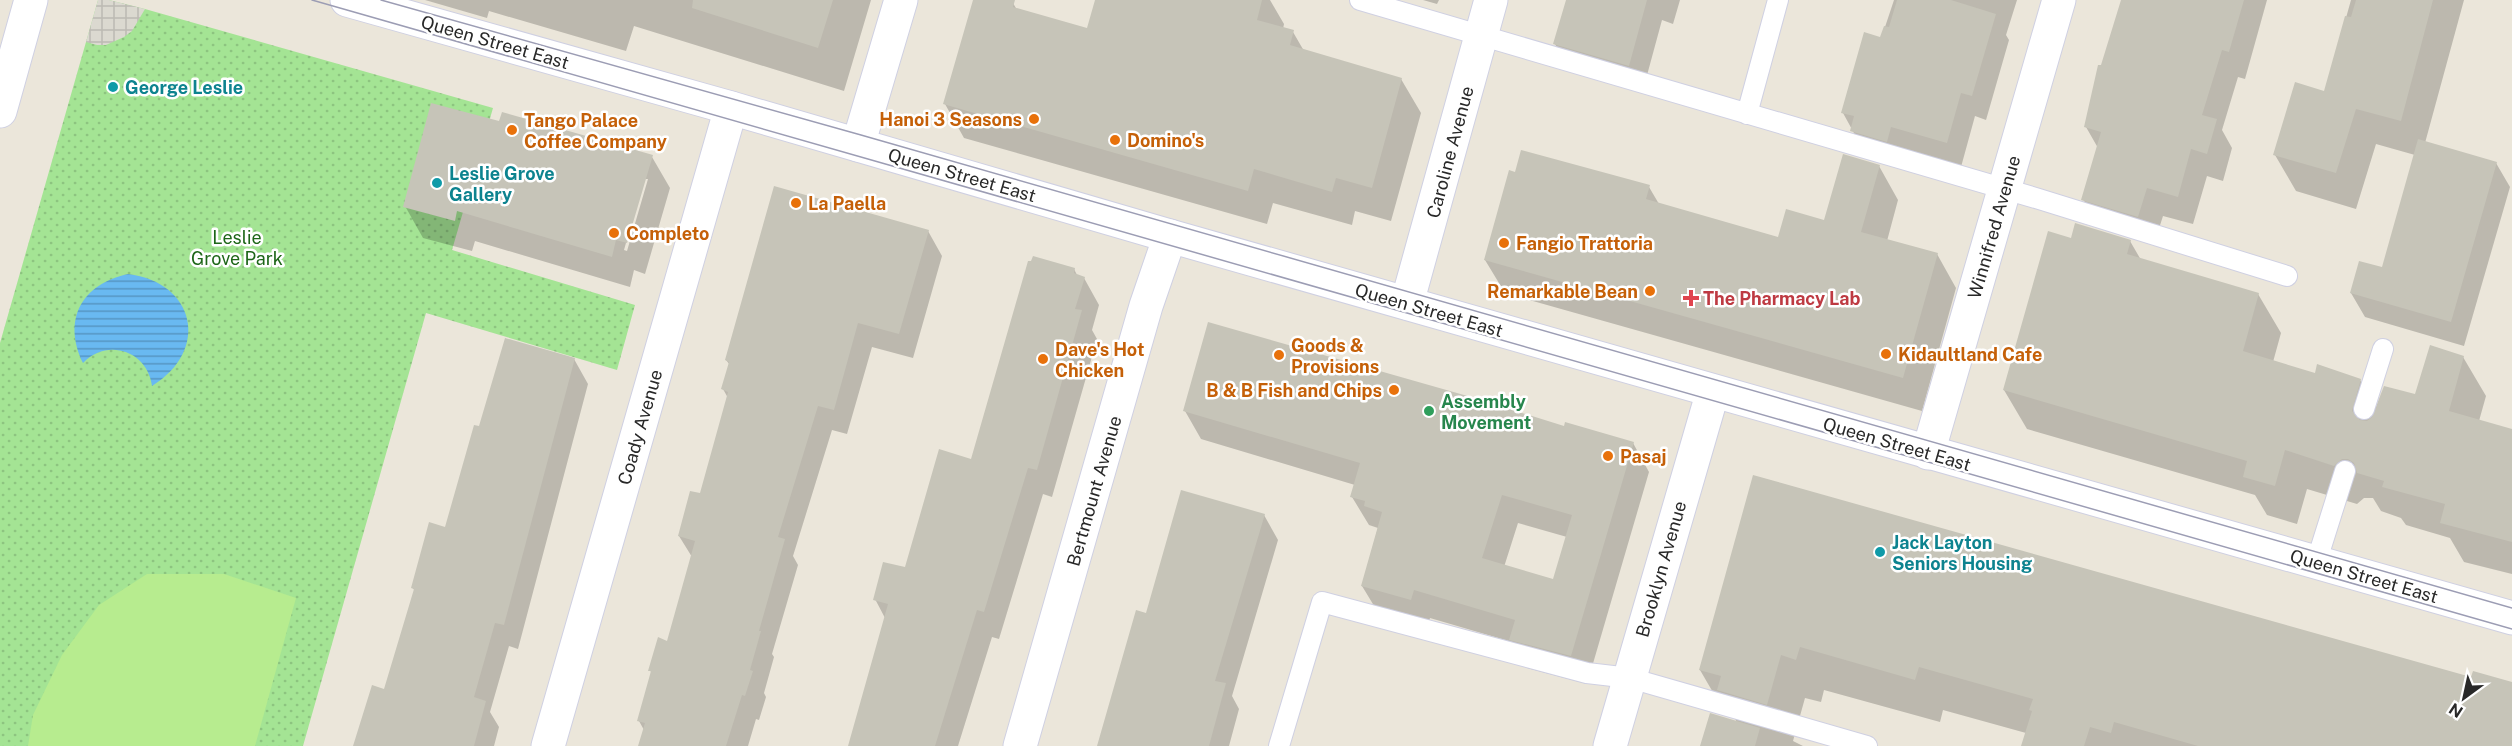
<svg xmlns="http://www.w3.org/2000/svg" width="2512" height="746" font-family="'Public Sans',sans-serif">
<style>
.green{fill:url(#green-dots)}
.pitch{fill:#b7ec8f}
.plaza{fill:url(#plaza-grid)}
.water{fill:url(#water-rules)}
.shadow{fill:#0003;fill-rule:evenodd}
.building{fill:#c6c4b8;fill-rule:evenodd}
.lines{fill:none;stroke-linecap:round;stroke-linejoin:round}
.lane-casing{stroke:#cfd0e2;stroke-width:22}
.street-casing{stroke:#cfd0e2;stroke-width:35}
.secondary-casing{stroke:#cfd0e2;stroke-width:35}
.lane{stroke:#fff;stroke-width:20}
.street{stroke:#fff;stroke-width:33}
.secondary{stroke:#fff;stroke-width:33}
.tram{stroke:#9c9db4;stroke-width:1.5}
.culture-dot{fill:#0f9aa8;stroke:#fff;stroke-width:2}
.food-dot{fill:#e8710a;stroke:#fff;stroke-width:2}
.health-dot{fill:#e0444e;stroke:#fff;stroke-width:2}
.leisure-dot{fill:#2e9e5b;stroke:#fff;stroke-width:2}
.labels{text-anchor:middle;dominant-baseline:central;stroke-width:5;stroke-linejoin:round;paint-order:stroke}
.street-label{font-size:18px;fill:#282828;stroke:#fff}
.culture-label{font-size:18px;font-weight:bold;fill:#0d838f;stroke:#fff;text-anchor:start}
.food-label{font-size:18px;font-weight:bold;fill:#c56008;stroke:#fff;text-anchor:start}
.park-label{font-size:18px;fill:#1d6618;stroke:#fff}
.health-label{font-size:18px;font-weight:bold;fill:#be3a42;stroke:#fff;text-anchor:start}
.leisure-label{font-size:18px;font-weight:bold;fill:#27864d;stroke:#fff;text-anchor:start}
</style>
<defs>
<pattern id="green-dots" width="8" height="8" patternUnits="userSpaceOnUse" patternTransform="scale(1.5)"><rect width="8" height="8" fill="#a4e494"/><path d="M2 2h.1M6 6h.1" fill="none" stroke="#8dc480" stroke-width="1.8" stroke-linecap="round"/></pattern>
<pattern id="plaza-grid" width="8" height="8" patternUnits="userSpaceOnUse" patternTransform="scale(1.5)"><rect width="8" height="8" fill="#dbd9d0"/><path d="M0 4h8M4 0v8" fill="none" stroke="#bcbab3"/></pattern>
<pattern id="water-rules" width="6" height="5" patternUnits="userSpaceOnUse" patternTransform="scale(1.5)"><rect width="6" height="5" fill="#69b9f1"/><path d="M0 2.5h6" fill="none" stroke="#5696c3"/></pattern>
</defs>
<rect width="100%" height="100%" fill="#ebe6da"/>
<!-- green -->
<path class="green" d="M 98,0 L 109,0 L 145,9 L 493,108 L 452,250 L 635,305 L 617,370 L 426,313 L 303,746 L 0,746 L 0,343 Z"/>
<!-- pitch -->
<path class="pitch" d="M 147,574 L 224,574 L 296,598 L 255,746 L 28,746 L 33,715 L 62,655 L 99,605 Z"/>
<!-- plaza -->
<path class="plaza" d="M 98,0 L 109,0 L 145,9 L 132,31 L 124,37 L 106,45 L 97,45 L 86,42 Z"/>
<!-- water -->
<path class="water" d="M 128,274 C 195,282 211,350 152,386 C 148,352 108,337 83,363 C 62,319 82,284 128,274 Z"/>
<!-- shadow -->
<path class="shadow" d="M 425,0 L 871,0 L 844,91 L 634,26 L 626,51 L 489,11 L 487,18 Z
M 975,0 L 1002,0 L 1013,3 L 1017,10 L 1088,30 L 1097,0 L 1270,0 L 1284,24 L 1283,29 L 1293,32 L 1304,51 L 1401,79 L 1421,113 L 1391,221 L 1355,211 L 1352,225 L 1273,203 L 1267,224 L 964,138 L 945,104 Z
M 1423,0 L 1439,0 L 1437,4 Z
M 1568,0 L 1680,0 L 1673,24 L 1662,20 L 1643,90 L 1569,68 L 1555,44 Z
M 1894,0 L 2017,0 L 2006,35 L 2009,40 L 1986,120 L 1975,116 L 1961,167 L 1866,155 L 1843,113 L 1881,39 Z
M 2122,0 L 2267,0 L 2245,79 L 2238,77 L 2222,130 L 2232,148 L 2223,181 L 2207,176 L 2193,224 L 2163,216 L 2154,244 L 2099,227 L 2083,199 L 2098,148 L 2086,127 Z
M 2351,0 L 2464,0 L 2425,143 L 2496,163 L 2510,187 L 2464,346 L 2365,317 L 2351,293 L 2383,269 L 2415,155 L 2376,144 L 2356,209 L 2296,191 L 2275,155 L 2325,93 Z
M 500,123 L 652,157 L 670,188 L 645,274 L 634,270 L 630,287 L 475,241 L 472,251 L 423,238 L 405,206 ZM 644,179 L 648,179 L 627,251 L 624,250 Z
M 1879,166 L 1898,200 L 1887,241 L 1937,254 L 1956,288 L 1922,411 L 1505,293 L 1485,260 L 1649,187 L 1659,204 L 1779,238 L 1825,221 Z
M 928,231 L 942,256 L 913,358 L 872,347 L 847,434 L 832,430 L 793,556 L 798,565 L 772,654 L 774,657 L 764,693 L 766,697 L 759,720 L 756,719 L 748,746 L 640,746 L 644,730 L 639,721 L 652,674 L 650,670 L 668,643 L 692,557 L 679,536 L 701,495 L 728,398 L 723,389 L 730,365 L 726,360 Z
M 2072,240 L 2130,241 L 2141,260 L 2258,294 L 2281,333 L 2273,362 L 2316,375 L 2360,380 L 2377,409 L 2416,396 L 2463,357 L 2486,396 L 2479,421 L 2512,431 L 2512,574 L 2464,562 L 2450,538 L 2406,525 L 2401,518 L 2381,511 L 2373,498 L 2364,498 L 2357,504 L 2307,489 L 2297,524 L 2267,515 L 2255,495 L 2027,429 L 2004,390 Z
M 1074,269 L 1078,277 L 1084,278 L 1099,305 L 1092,330 L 1097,339 L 1052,497 L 1043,494 L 999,639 L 992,637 L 958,746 L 850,746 L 885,618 L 875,599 L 906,569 L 972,461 Z
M 574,359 L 588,384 L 518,649 L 509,646 L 490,712 L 499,727 L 494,746 L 356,746 L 385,691 L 415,591 L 412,587 L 446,528 L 480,428 Z
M 1185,411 L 1565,428 L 1633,443 L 1649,472 L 1587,684 L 1527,668 L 1512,642 L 1430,618 L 1427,628 L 1379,614 L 1362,586 L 1378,528 L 1369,525 L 1352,497 L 1355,485 L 1201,439 ZM 1518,523 L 1567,537 L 1554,581 L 1504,567 Z
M 1754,476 L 2472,679 L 2512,684 L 2512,746 L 2022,746 L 2026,733 L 1943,710 L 1940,722 L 1824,690 L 1821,702 L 1805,698 L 1793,741 L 1803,746 L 1702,746 L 1738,724 L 1733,715 L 1725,713 L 1700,670 Z
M 1264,515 L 1278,540 L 1232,696 L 1239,709 L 1229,746 L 1099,746 L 1147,615 Z"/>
<!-- building -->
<path class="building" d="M 693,0 L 833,0 L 818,48 L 692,8 Z
M 973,0 L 1015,0 L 1013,7 L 1087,28 L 1095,0 L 1262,0 L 1257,20 L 1294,30 L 1290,45 L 1402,78 L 1372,188 L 1336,178 L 1332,192 L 1254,169 L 1248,191 L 943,104 Z
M 1566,0 L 1647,0 L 1629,66 L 1553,44 Z
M 1897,0 L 1951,0 L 1996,14 L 1972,96 L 1961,93 L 1947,143 L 1891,127 L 1887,142 L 1850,131 L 1854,116 L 1841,113 L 1864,32 L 1880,37 L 1884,26 L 1889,27 Z
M 2121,0 L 2244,0 L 2229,52 L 2222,50 L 2202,115 L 2217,119 L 2207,154 L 2191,149 L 2178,197 L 2147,188 L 2138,217 L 2081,200 L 2101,132 L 2084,127 L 2098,65 L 2101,65 Z
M 2356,0 L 2433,0 L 2401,121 L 2356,109 L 2336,173 L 2273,155 L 2295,82 L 2324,91 L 2345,16 L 2351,17 Z
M 431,103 L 499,121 L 502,112 L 653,155 L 627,243 L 616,240 L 612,257 L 457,211 L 455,221 L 403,207 Z
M 2418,139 L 2497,162 L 2451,322 L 2350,293 L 2359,261 L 2382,267 Z
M 1521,150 L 1650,185 L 1646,199 L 1778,237 L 1786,209 L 1824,220 L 1843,154 L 1880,165 L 1861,232 L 1938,253 L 1903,378 L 1484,260 L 1509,170 L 1515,172 Z
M 774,186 L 929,230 L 899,334 L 858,323 L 834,410 L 818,406 L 778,537 L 785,539 L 759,631 L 761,631 L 750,670 L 753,671 L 745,696 L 742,695 L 726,746 L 638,746 L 645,723 L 637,721 L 651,671 L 648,671 L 658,637 L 667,641 L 695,541 L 678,536 L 690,491 L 700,493 L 728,392 L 721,389 L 729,362 L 725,360 Z
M 2075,223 L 2131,240 L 2127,254 L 2259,293 L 2243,351 L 2315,373 L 2317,364 L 2361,379 L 2352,411 L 2360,420 L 2367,421 L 2372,417 L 2384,386 L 2415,394 L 2430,345 L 2464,356 L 2449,411 L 2512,429 L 2512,542 L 2440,523 L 2445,504 L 2382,487 L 2384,481 L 2357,473 L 2354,463 L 2348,459 L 2342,459 L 2334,466 L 2285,450 L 2275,486 L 2243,477 L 2247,461 L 2003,390 L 2048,231 L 2071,238 Z
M 1033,256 L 1075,268 L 1074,273 L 1085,277 L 1075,309 L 1082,310 L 1037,470 L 1028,468 L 984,612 L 977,610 L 935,746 L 848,746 L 888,604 L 873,600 L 883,562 L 905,567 L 939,449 L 971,459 L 1028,261 L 1031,261 Z
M 1208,322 L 1471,397 L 1564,426 L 1565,422 L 1634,442 L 1571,656 L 1509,640 L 1515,620 L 1414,590 L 1411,600 L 1361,586 L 1382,512 L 1364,506 L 1365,501 L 1350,497 L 1360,463 L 1183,411 ZM 1502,495 L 1572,515 L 1553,579 L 1482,558 Z
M 505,338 L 575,358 L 504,625 L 495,623 L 474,697 L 486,701 L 474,746 L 353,746 L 372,685 L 384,689 L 414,589 L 411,588 L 429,522 L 445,527 L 474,425 L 479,426 Z
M 1753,475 L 2471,677 L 2473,671 L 2512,682 L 2512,746 L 2198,746 L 2114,722 L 2111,733 L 2090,727 L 2084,746 L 2021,746 L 2032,711 L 2029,710 L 2033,699 L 1919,667 L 1915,680 L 1800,647 L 1796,660 L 1781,655 L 1767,705 L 1717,690 L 1721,676 L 1699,670 Z
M 1181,490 L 1265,514 L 1215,681 L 1226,683 L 1209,746 L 1097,746 L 1136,610 L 1146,613 Z
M 1710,713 L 1760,728 L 1755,746 L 1700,746 Z"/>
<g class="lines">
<!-- lane casing -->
<g class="lane-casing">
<path id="lane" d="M 1360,0 L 2039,199 L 2287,276
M 1747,114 L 1778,0
M 2364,409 L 2383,349
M 2316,563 L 2345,471
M 1279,746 L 1322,602 L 1587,673 L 1630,678 L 1867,746"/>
</g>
<!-- street casing -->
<g class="street-casing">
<path id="street" d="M 858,145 L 901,0
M 1407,303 L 1491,0
M 1928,453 L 2059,0
M 548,746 L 731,108
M 1020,746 L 1146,306 L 1170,236
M 1610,746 L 1713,391"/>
</g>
<!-- secondary casing -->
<g class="secondary-casing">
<path id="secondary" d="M 347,0 L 731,108 L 1170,236 L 2512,618
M 0,111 L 31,0"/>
</g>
<!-- lane -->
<use href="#lane" class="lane"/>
<!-- street -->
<use href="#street" class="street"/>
<!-- secondary -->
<use href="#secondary" class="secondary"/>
<!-- tram -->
<path class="tram" d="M 312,0 L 2512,629
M 381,0 L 861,135 L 2512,608"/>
</g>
<!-- markers -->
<g class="culture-dot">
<circle cx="113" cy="87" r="6"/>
<circle cx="437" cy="183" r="6"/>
<circle cx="1880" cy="552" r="6"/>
</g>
<g class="food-dot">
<circle cx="1034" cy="119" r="6"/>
<circle cx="512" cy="130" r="6"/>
<circle cx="1115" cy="140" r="6"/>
<circle cx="796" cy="203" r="6"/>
<circle cx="614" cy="233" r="6"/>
<circle cx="1504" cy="243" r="6"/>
<circle cx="1650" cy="291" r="6"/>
<circle cx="1886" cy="354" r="6"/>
<circle cx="1279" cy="355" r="6"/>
<circle cx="1043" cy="359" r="6"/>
<circle cx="1394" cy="390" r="6"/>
<circle cx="1608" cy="456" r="6"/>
</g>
<path class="health-dot" d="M1688 289h6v6h6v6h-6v6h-6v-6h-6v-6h6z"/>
<circle class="leisure-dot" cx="1429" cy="411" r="6"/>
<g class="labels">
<!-- street labels -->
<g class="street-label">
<text transform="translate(495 42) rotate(16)">Queen Street East</text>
<text transform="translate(1450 152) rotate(-75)">Caroline Avenue</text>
<text transform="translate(962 175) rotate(16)">Queen Street East</text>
<text transform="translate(1994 227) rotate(-74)">Winnifred Avenue</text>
<text transform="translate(1429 310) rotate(16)">Queen Street East</text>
<text transform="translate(640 427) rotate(-74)">Coady Avenue</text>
<text transform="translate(1897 444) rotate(16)">Queen Street East</text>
<text transform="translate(1094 491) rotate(-74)">Bertmount Avenue</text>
<text transform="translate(1661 569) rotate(-74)">Brooklyn Avenue</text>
<text transform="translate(2364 576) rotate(16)">Queen Street East</text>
</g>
<!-- culture labels -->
<g class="culture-label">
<text x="125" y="87">George Leslie</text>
<text x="449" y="173">Leslie Grove<tspan x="449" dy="21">Gallery</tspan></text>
<text x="1892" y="542">Jack Layton<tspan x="1892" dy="21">Seniors Housing</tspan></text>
</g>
<!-- food labels -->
<g class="food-label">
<text x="1022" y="119" text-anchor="end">Hanoi 3 Seasons</text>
<text x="524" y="120">Tango Palace<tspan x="524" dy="21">Coffee Company</tspan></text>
<text x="1127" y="140">Domino's</text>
<text x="808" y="203">La Paella</text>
<text x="626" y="233">Completo</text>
<text x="1516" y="243">Fangio Trattoria</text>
<text x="1638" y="291" text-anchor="end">Remarkable Bean</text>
<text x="1291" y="345">Goods &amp;<tspan x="1291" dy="21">Provisions</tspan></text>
<text x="1055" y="349">Dave's Hot<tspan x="1055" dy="21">Chicken</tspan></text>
<text x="1898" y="354">Kidaultland Cafe</text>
<text x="1382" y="390" text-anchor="end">B &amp; B Fish and Chips</text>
<text x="1620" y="456">Pasaj</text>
</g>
<!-- park labels -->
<g class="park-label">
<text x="237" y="237">Leslie<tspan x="237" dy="21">Grove Park</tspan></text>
</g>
<!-- health labels -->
<g class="health-label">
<text x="1703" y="298">The Pharmacy Lab</text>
</g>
<!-- leisure labels -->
<g class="leisure-label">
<text x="1441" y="401">Assembly<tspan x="1441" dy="21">Movement</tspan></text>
</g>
</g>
<!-- north arrow -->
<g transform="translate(2464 698) rotate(213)" stroke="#ffffff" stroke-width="4.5" paint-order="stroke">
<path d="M0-4.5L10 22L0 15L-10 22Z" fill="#282828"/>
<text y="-9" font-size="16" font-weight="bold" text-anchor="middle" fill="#282828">N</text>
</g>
</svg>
